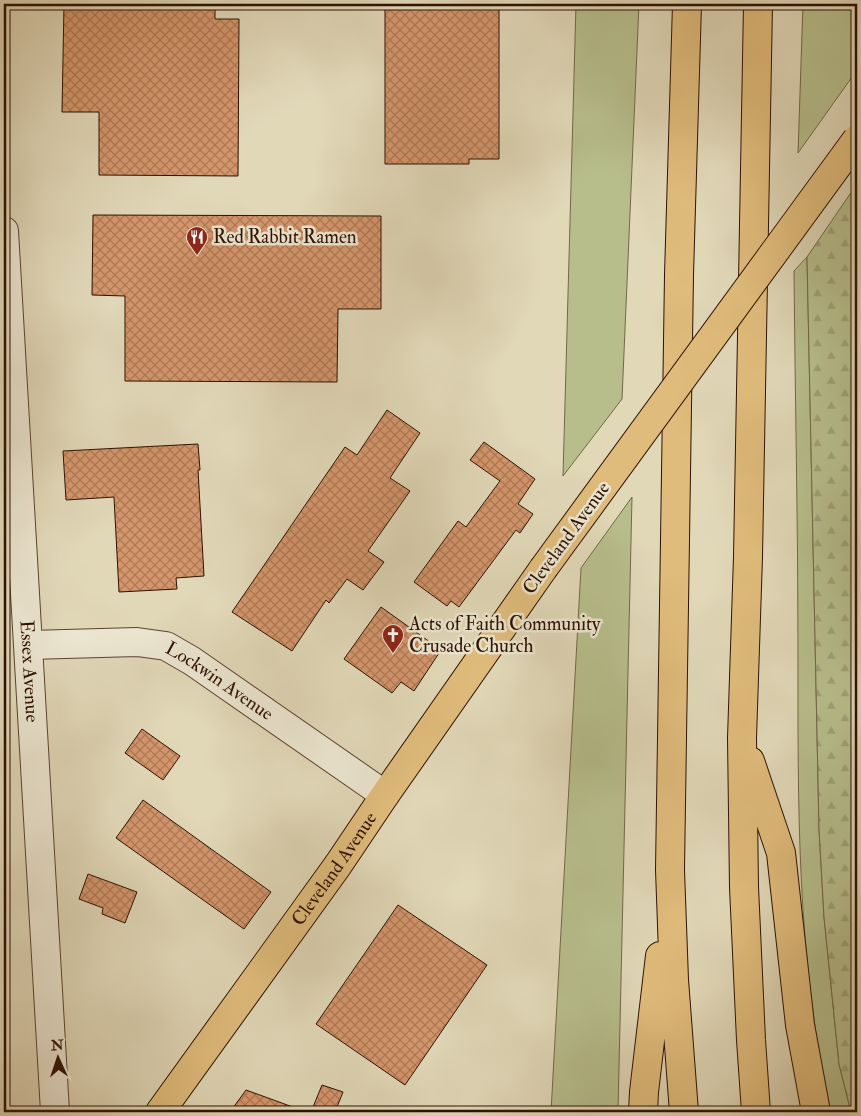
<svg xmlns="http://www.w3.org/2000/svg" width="861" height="1116" font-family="'IM FELL Double Pica',serif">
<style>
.green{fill:#b7be8c;stroke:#726846}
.forest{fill:url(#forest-firs);stroke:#726846}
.building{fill:url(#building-cross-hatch);stroke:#2d1100}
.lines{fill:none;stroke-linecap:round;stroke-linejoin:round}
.street-casing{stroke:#5a432e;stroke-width:30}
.primary-casing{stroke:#2d1100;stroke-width:30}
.highway-casing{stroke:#2d1100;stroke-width:30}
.street{stroke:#ece6d1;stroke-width:28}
.primary{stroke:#e0bc7c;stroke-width:28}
.highway{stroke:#e0bc7c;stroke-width:28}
.primary-bridge-casing{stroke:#2d1100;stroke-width:30;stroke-linecap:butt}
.primary-bridge{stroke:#e0bc7c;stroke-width:28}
.labels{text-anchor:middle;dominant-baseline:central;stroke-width:5;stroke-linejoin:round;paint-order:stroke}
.poi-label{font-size:19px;fill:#2d1100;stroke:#ece6d1;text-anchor:start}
.street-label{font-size:19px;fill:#2d1100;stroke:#ece6d1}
</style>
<defs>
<pattern id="forest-firs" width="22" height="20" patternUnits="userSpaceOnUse" patternTransform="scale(1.25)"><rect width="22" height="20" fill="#b7be8c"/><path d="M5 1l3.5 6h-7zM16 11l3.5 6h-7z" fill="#9ea277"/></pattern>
<pattern id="building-cross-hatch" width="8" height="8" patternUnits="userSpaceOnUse" patternTransform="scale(1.25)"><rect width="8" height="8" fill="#d5966c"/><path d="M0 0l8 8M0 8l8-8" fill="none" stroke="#ad7956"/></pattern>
</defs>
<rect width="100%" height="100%" fill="#e1d8b8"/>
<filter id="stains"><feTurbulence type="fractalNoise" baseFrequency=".004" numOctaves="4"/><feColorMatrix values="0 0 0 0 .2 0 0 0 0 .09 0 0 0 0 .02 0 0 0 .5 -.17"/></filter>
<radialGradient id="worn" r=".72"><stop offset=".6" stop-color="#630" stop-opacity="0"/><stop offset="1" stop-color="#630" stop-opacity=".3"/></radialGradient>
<!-- green -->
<path class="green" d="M 576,4 L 639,4 L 622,399 L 563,476 Z
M 803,4 L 857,4 L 857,70 L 798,153 Z
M 807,257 L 819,829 L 824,917 L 839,1064 L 851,1112 L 831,1112 C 796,960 798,803 798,648 C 798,522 795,397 794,271 Z
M 632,497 L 618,1112 L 551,1112 L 581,568 Z"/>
<!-- forest -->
<path class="forest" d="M 857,190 L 857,1112 L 851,1112 L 839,1064 L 824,917 L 819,829 L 807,257 L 850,194 Z"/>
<!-- building -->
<path class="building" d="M 64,4 L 215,4 L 215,19 L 239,19 L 238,176 L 99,175 L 99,112 L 62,112 Z
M 385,4 L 499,4 L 499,159 L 469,159 L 469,164 L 385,164 Z
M 93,215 L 381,216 L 381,309 L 338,309 L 337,382 L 125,381 L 125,296 L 92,295 Z
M 387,410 L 420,433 L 390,478 L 410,491 L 368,551 L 384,562 L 363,590 L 347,579 L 329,603 L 326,600 L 292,651 L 232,612 L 345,447 L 357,455 Z
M 484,442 L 535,479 L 518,504 L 533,514 L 520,533 L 516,530 L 459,607 L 451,601 L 447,606 L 414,582 L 458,521 L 466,527 L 500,481 L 470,460 Z
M 198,444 L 200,470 L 198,470 L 204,576 L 176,578 L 177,589 L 119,592 L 114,497 L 66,500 L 63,451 Z
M 381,607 L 441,650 L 414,691 L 401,682 L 392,693 L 344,659 Z
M 142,729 L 180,756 L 163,780 L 125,753 Z
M 143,800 L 271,892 L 244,929 L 116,838 Z
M 88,874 L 137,892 L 125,923 L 102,914 L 103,908 L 79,899 Z
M 398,905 L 487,965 L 405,1085 L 316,1024 Z
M 322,1085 L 343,1092 L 335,1112 L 311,1112 Z
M 246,1090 L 301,1110 L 300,1112 L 230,1112 Z"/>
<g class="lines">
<!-- street casing -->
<g class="street-casing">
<g id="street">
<path id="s1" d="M 4,231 L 55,1112"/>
<path id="s2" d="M 29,645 L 137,642 L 166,646 L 192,661 L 385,795"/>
</g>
</g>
<!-- primary casing -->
<g class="primary-casing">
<g id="primary">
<path id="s3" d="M 160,1112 L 338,865 L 385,795 L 543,569"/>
</g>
</g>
<!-- highway casing -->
<g class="highway-casing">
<path id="highway" d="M 750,761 L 781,853 L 800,1025 L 816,1112
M 643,1112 L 644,1092 L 660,956
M 684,1112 L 674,980 L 670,870 L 679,275 L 687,4
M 756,1112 L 751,1040 L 744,887 L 742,738 L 748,557 L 758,4"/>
</g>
<!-- street -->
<use href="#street" class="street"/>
<!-- primary -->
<use href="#primary" class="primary"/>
<!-- highway -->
<use href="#highway" class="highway"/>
<!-- primary-bridge casing -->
<g class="primary-bridge-casing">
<path id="primary-bridge" d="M 543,569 L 857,139"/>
</g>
<!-- primary-bridge -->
<use href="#primary-bridge" class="primary-bridge"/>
</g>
<!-- icons -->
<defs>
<g id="restaurant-pin" transform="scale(1.125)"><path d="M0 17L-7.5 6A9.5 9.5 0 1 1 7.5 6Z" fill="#8f2418" stroke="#ece6d1"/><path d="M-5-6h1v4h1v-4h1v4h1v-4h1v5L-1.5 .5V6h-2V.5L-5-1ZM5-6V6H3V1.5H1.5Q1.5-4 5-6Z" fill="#fff"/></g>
<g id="church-pin" transform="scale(1.125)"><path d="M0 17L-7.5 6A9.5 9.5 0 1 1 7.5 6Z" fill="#8f2418" stroke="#ece6d1"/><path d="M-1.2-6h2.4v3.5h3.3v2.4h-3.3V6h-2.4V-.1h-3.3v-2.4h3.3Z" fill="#fff"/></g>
</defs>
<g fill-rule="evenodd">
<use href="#restaurant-pin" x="197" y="237"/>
<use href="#church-pin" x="393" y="635"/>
</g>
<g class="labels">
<!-- poi labels -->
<g class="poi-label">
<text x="213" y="237">Red Rabbit Ramen</text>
<text x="409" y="624">Acts of Faith Community<tspan x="409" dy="22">Crusade Church</tspan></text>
</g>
<!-- street labels -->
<g class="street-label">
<text transform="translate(566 538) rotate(-54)">Cleveland Avenue</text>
<text stroke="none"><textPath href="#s1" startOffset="441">Essex Avenue</textPath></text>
<text stroke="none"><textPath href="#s2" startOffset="201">Lockwin Avenue</textPath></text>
<text stroke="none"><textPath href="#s3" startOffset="299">Cleveland Avenue</textPath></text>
</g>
</g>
<!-- margin -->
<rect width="861" height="1116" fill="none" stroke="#e1d8b8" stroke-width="20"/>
<rect x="5" y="5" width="851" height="1106" fill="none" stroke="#2d1100" stroke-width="2.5"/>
<rect x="10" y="10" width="841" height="1096" fill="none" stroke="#2d1100"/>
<!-- north arrow -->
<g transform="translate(58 1058) rotate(357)" stroke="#ece6d1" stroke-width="4" paint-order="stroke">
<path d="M0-4L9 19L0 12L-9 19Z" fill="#2d1100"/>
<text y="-8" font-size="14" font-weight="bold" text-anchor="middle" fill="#2d1100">N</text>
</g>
<rect width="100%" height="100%" filter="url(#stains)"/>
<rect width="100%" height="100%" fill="url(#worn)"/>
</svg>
